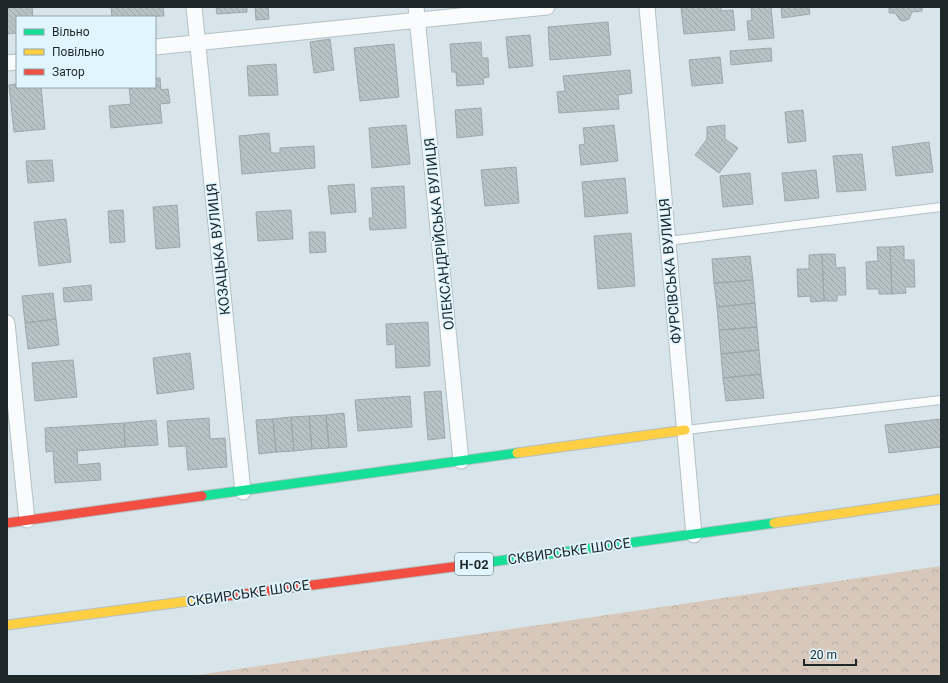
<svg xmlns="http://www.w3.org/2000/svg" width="948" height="683" font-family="Roboto,sans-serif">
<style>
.forest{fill:url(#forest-crowns)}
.building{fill:url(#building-back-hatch);stroke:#9ca7ab}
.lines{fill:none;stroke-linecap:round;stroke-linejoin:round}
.lane-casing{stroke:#b4c0c4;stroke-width:10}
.street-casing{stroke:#b4c0c4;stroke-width:17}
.fast-casing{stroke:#b4c0c4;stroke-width:11}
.slow-casing{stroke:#b4c0c4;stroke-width:11}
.jam-casing{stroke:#b4c0c4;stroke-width:11}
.lane{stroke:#f9fbfc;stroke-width:8}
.street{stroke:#f9fbfc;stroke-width:15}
.fast{stroke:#16e098;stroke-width:9}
.slow{stroke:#ffcf43;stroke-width:9}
.jam{stroke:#f24e42;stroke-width:9}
.labels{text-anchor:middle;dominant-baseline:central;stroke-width:3.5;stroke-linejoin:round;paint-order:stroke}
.shield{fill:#e0f5fd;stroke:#586569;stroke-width:1}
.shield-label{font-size:13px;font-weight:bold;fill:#1d272a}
.street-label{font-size:14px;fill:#1d272a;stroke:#e0f5fd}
</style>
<defs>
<pattern id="forest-crowns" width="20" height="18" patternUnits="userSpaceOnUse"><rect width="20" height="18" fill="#d8c8bb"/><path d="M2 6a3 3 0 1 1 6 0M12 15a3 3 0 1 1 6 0" fill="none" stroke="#b9aca1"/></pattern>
<pattern id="building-back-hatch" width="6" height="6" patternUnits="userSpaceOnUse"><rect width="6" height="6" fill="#b7c2c6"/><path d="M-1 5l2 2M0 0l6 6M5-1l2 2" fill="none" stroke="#9da7aa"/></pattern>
</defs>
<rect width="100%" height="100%" fill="#d7e5ea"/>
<!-- forest -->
<path class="forest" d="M 941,566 L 941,676 L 191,676 Z"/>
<!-- building -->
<path class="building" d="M 7,7 L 32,7 L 33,17 L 17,17 L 17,33 L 7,34 Z
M 111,7 L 163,7 L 164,16 L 112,17 Z
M 216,7 L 247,7 L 247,12 L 217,14 Z
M 255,7 L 268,7 L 269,19 L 256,20 Z
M 681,7 L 721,7 L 721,11 L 733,10 L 735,30 L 684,34 Z
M 751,7 L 771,7 L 774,38 L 749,40 L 747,21 L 752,20 Z
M 781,7 L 809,7 L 810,14 L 782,18 Z
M 889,7 L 922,7 L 922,11 L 912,12 L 909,19 L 904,21 L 900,20 L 895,13 L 889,13 Z
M 608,22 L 611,55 L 550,60 L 548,27 Z
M 530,35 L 533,66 L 509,68 L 506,37 Z
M 330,39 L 334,70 L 314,73 L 310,42 Z
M 481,42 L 482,58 L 488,58 L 489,77 L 483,78 L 484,84 L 457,86 L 456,72 L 452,72 L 450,44 Z
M 394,44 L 399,97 L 360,101 L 354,48 Z
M 771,48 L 772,61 L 731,65 L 730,51 Z
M 720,57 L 723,83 L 692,86 L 689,60 Z
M 276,64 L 278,95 L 249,96 L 247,66 Z
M 630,70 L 632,93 L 618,95 L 619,109 L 559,113 L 557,92 L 565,91 L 563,76 Z
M 155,78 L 160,78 L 161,90 L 168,89 L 170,103 L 160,104 L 162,123 L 111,128 L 109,106 L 131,104 L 129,87 L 155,87 Z
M 17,84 L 17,87 L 41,87 L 45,129 L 14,132 L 9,85 Z
M 481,108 L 483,135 L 457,138 L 455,110 Z
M 803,110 L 806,141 L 788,143 L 785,112 Z
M 406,125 L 410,164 L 372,168 L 369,128 Z
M 614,125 L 618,161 L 581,165 L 579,145 L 585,144 L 583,128 Z
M 725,125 L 725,139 L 738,148 L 719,173 L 695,155 L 707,139 L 707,127 Z
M 269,133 L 271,153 L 280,153 L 280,148 L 314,146 L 315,168 L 242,174 L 239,136 Z
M 929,142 L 933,172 L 896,176 L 892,147 Z
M 862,154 L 866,190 L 837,192 L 833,156 Z
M 52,160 L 54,181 L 28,183 L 26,161 Z
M 516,167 L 519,203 L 485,206 L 481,170 Z
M 816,170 L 819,198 L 785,201 L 782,173 Z
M 750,173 L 753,204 L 723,207 L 720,176 Z
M 625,178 L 628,213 L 585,217 L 582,182 Z
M 354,184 L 356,212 L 331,214 L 328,186 Z
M 404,186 L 406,228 L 370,230 L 369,218 L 373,218 L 371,188 Z
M 177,205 L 180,247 L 156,249 L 153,207 Z
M 123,210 L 125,242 L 110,243 L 108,211 Z
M 291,210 L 293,239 L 258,241 L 256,212 Z
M 66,219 L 71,262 L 39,266 L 34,222 Z
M 309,232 L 325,232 L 326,252 L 310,253 Z
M 631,233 L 635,286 L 598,289 L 594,236 Z
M 904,246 L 904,260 L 914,260 L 915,287 L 905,287 L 906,293 L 892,294 L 890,247 Z
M 877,247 L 890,247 L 892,294 L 879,294 L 879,289 L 867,289 L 866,262 L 878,261 Z
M 822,254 L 824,301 L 811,302 L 810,296 L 798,297 L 797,269 L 809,269 L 809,255 Z
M 822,254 L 835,254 L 836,268 L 845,267 L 846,295 L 837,295 L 837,301 L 824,301 Z
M 750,256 L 753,280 L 714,283 L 712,259 Z
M 753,280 L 755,303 L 717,307 L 714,283 Z
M 91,285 L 92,300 L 64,302 L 63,288 Z
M 53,293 L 56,319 L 25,323 L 22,296 Z
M 755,303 L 757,327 L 719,330 L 717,307 Z
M 56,319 L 59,345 L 28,349 L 25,323 Z
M 428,322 L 430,366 L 396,368 L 395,344 L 387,345 L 386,324 Z
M 757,327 L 759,350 L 721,354 L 719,330 Z
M 759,350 L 761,374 L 723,378 L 721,354 Z
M 190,353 L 194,389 L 157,394 L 153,358 Z
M 73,360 L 77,397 L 35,401 L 32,363 Z
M 761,374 L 764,398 L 726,401 L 723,378 Z
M 441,391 L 445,438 L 428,440 L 424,392 Z
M 410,396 L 412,427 L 358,431 L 355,400 Z
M 344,413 L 347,447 L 329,448 L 326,415 Z
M 326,415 L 329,448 L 312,449 L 309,416 Z
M 309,416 L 312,449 L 294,451 L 291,417 Z
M 291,417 L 294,451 L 276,452 L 273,419 Z
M 209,418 L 210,439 L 225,438 L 227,467 L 188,470 L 186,446 L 169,447 L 167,421 Z
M 273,419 L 276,452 L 259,454 L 256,420 Z
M 941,419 L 941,447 L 889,453 L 885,425 Z
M 156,420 L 158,445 L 125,447 L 124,423 Z
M 124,423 L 125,447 L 77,451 L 78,465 L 100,463 L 101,480 L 55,483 L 53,451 L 46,452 L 45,428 Z"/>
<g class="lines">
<!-- lane casing -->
<g class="lane-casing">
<path id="lane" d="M 668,241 L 941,207
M 686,430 L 941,400"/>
</g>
<!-- street casing -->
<g class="street-casing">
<path id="street" d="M 194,7 L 243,492
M 416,7 L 461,461
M 647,7 L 694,535
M 155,47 L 547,7
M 7,63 L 17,62
M 7,323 L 27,520"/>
</g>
<!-- fast casing -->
<g class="fast-casing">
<path id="fast" d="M 202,496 L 517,453
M 476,564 L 774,523"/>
</g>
<!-- slow casing -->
<g class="slow-casing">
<path id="slow" d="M 517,453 L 685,430
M 774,523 L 941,499
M 7,625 L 220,597"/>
</g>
<!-- jam casing -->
<g class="jam-casing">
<path id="jam" d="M 7,523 L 202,496
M 220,597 L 476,564"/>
</g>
<!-- lane -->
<use href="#lane" class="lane"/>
<!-- street -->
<use href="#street" class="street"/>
<!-- fast -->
<use href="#fast" class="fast"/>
<!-- slow -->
<use href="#slow" class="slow"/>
<!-- jam -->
<use href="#jam" class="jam"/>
</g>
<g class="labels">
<!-- shield labels -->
<rect class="shield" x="455" y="553" width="38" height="22" rx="3"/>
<g class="shield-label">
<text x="474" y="564">Н-02</text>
</g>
<!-- street labels -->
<g class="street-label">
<text transform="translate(439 234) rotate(-96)">ОЛЕКСАНДРІЙСЬКА ВУЛИЦЯ</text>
<text transform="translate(218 249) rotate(-96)">КОЗАЦЬКА ВУЛИЦЯ</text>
<text transform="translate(670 271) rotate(-95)">ФУРСІВСЬКА ВУЛИЦЯ</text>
<text transform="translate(569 551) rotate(-8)">СКВИРСЬКЕ ШОСЕ</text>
<text transform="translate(248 593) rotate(-8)">СКВИРСЬКЕ ШОСЕ</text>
</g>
</g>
<!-- border -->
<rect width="948" height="683" fill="none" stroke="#1d272a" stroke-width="16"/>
<!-- legend -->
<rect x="16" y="16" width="140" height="72" fill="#e0f5fd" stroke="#92a3a9"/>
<rect x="24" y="29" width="20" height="6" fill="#16e098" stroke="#92a3a9"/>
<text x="52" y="36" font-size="12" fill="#1d272a">Вільно</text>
<rect x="24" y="49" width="20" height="6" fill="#ffcf43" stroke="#92a3a9"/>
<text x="52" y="56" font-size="12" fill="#1d272a">Повільно</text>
<rect x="24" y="69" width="20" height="6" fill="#f24e42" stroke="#92a3a9"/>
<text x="52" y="76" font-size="12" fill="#1d272a">Затор</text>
<!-- scale -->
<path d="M804 659v6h52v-6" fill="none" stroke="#1d272a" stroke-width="2"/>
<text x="810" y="659" font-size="12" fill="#1d272a" stroke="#e0f5fd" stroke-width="3" paint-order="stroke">20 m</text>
</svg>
